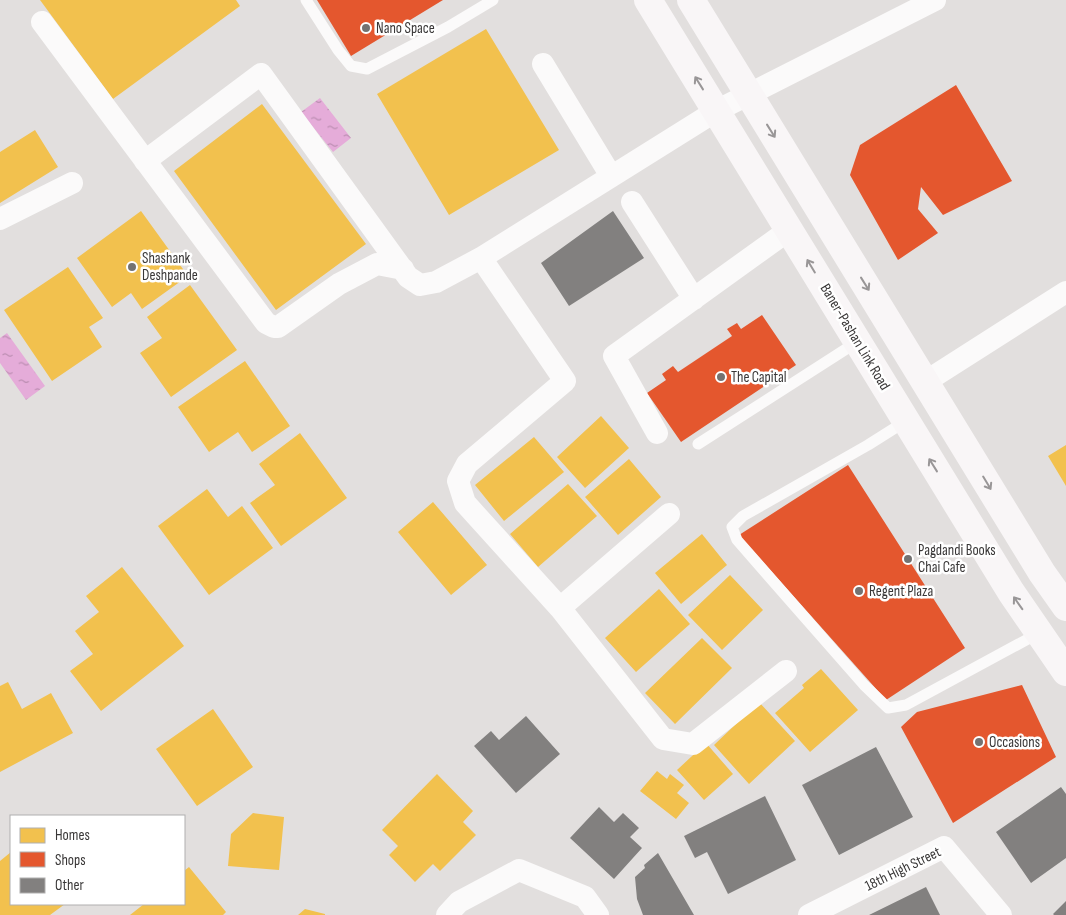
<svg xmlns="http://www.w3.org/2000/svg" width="1066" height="915" font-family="'Sofia Sans Condensed',sans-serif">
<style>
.water{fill:url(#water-ripples)}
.homes{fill:#f2c14e}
.shops{fill:#e4572e}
.building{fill:#82807f}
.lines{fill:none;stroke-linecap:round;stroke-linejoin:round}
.lane{stroke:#fbfafa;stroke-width:11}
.street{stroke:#fbfafa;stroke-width:22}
.secondary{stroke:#f9f6f7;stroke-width:28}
.oneway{stroke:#999697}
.poi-dot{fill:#747271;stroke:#fff;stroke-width:2}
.labels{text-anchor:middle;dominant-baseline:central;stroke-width:5;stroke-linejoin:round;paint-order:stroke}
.poi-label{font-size:15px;fill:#393737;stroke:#fff;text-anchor:start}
.street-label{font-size:15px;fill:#393737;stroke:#fff}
</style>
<defs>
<pattern id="water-ripples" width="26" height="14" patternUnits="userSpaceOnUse" patternTransform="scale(1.25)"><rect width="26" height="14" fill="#e5acd9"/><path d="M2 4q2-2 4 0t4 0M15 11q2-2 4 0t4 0" fill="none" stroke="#bb8db1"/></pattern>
</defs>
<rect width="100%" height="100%" fill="#e2dfde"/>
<!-- water -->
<path class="water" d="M 320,98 L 351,138 L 333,152 L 301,112 Z
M 7,333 L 45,386 L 26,400 L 0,363 L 0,338 Z"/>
<!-- homes -->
<path class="homes" d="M 40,0 L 236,0 L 240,6 L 113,99 Z
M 486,29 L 559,150 L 449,215 L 377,94 Z
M 262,104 L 366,244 L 276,310 L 174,171 Z
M 35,130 L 58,167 L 0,203 L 0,152 Z
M 141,211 L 188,276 L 142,309 L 131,293 L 112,307 L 77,258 Z
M 68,267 L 103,318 L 89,327 L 102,347 L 52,381 L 4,310 Z
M 190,285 L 237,350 L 171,397 L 140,353 L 162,338 L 147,317 Z
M 245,361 L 290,426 L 252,452 L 238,432 L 209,452 L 178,407 Z
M 601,416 L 629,448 L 585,488 L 557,457 Z
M 300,433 L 347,498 L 281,546 L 250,503 L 275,485 L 259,464 Z
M 534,437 L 564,472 L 504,521 L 475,485 Z
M 1066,445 L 1066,486 L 1048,456 Z
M 629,459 L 661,497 L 618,535 L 585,497 Z
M 568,484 L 597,516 L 538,567 L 510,534 Z
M 207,489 L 228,517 L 242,506 L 273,548 L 209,595 L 158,526 Z
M 433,502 L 487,565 L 451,595 L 398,532 Z
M 702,534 L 727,565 L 681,604 L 655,573 Z
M 122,567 L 184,646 L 101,711 L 70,671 L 93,654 L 75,631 L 99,612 L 86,596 Z
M 730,575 L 763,610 L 722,650 L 688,615 Z
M 659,589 L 690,624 L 636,672 L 605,638 Z
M 702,638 L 732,668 L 675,724 L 645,693 Z
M 821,669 L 858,710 L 810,752 L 775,713 L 804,688 L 802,685 Z
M 8,682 L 22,709 L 51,693 L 73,733 L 0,772 L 0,686 Z
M 759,702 L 795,741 L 749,784 L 714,745 Z
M 213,709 L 253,767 L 197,806 L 156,749 Z
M 706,743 L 733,774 L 704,800 L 677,770 Z
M 657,771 L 667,779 L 670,774 L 684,785 L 677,793 L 689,803 L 676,819 L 640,791 Z
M 437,774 L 473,811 L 463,822 L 476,835 L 440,871 L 433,864 L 415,882 L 389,855 L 398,846 L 382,830 Z
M 253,813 L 284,817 L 279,870 L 228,866 L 231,834 Z
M 11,852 L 11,904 L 65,904 L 50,915 L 0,915 L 0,861 Z
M 189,867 L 226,912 L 223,915 L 130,915 L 144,904 L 184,904 L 184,871 Z
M 305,909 L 325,914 L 325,915 L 298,915 Z"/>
<!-- shops -->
<path class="shops" d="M 317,0 L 443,0 L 351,56 Z
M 956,85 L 1012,181 L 943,215 L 921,187 L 918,209 L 938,233 L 898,260 L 850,175 L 860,145 Z
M 762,315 L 796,365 L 681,442 L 647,393 L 666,380 L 662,374 L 673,366 L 678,372 L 732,336 L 727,329 L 737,323 L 741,329 Z
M 848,465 L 965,648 L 886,700 L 739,535 Z
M 1022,685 L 1056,757 L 953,823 L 901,727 L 917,712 Z"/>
<!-- building -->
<path class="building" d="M 613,211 L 644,258 L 569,306 L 541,263 Z
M 526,716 L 560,754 L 516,793 L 474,746 L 491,731 L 499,740 Z
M 876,747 L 913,817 L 839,855 L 802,785 Z
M 1061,787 L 1066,794 L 1066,858 L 1031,883 L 996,832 Z
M 765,796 L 796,860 L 728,894 L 707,852 L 695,858 L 684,836 Z
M 599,807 L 614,822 L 623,813 L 639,828 L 630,837 L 642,848 L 614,879 L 570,838 Z
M 658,853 L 694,915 L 643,915 L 637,899 L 635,877 L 645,868 L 644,865 Z
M 926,887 L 940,915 L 869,915 Z
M 1066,901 L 1066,915 L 1054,915 L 1053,914 Z"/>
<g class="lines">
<!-- lane -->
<path class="lane" d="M 306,0 L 338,50 L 351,66 L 367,69 L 448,27 L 493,0
M 906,421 L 868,445 L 743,516 L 732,527 L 737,540 L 864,685 L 888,708 L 906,705 L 1039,633
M 698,444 L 857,342"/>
<!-- street -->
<path class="street" d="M 42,22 L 266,323 L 274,327 L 278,327 L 339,284 L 377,264 L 403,269
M 543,64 L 611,176
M 145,161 L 261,74 L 408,277 L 420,285 L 436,282 L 481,258 L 716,111 L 935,0
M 632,202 L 694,299
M 0,219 L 72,183
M 481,258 L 565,381 L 467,464 L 458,481 L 465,503 L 560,608
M 925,382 L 1066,292
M 657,433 L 614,356 L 789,230
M 669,514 L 560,608 L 663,739 L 693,744 L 786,671
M 447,915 L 459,902 L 519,870 L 585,897 L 598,915
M 809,915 L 944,847 L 1001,915"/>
<!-- secondary -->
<path class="secondary" d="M 648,0 L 1011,592 L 1066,672
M 691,0 L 1042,573 L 1066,607"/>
</g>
<!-- one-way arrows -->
<defs><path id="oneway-shaft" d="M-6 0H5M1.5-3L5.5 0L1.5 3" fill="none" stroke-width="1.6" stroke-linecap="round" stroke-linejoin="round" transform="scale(1.25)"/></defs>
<g class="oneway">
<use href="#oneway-shaft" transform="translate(699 83) rotate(-122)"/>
<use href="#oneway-shaft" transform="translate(771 131) rotate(58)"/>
<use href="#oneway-shaft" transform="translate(811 266) rotate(-121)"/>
<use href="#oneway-shaft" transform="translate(865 284) rotate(58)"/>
<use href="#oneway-shaft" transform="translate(933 465) rotate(-122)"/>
<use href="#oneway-shaft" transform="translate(987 483) rotate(59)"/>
<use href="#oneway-shaft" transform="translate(1018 603) rotate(-125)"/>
</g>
<!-- markers -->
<g class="poi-dot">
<circle cx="366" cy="28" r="5"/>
<circle cx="132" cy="267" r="5"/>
<circle cx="721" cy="377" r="5"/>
<circle cx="908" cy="559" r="5"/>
<circle cx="859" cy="591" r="5"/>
<circle cx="979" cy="742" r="5"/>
</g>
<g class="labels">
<!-- poi labels -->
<g class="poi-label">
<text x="376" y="28">Nano Space</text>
<text x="142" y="258">Shashank<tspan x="142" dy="17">Deshpande</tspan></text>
<text x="731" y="377">The Capital</text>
<text x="918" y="550">Pagdandi Books<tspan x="918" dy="17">Chai Cafe</tspan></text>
<text x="869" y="591">Regent Plaza</text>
<text x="989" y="742">Occasions</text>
</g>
<!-- street labels -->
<g class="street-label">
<text transform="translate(855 337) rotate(59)">Baner-Pashan Link Road</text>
<text transform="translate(903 869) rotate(-26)">18th High Street</text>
</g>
</g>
<!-- legend -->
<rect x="10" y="815" width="175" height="90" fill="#ffffff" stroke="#b0afaf"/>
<rect x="20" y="828" width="25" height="15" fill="#f2c14e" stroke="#b0afaf"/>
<text x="55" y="840" font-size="15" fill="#393737">Homes</text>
<rect x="20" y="852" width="25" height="15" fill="#e4572e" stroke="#b0afaf"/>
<text x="55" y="865" font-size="15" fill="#393737">Shops</text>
<rect x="20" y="878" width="25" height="15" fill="#82807f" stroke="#b0afaf"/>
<text x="55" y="890" font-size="15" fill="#393737">Other</text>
</svg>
